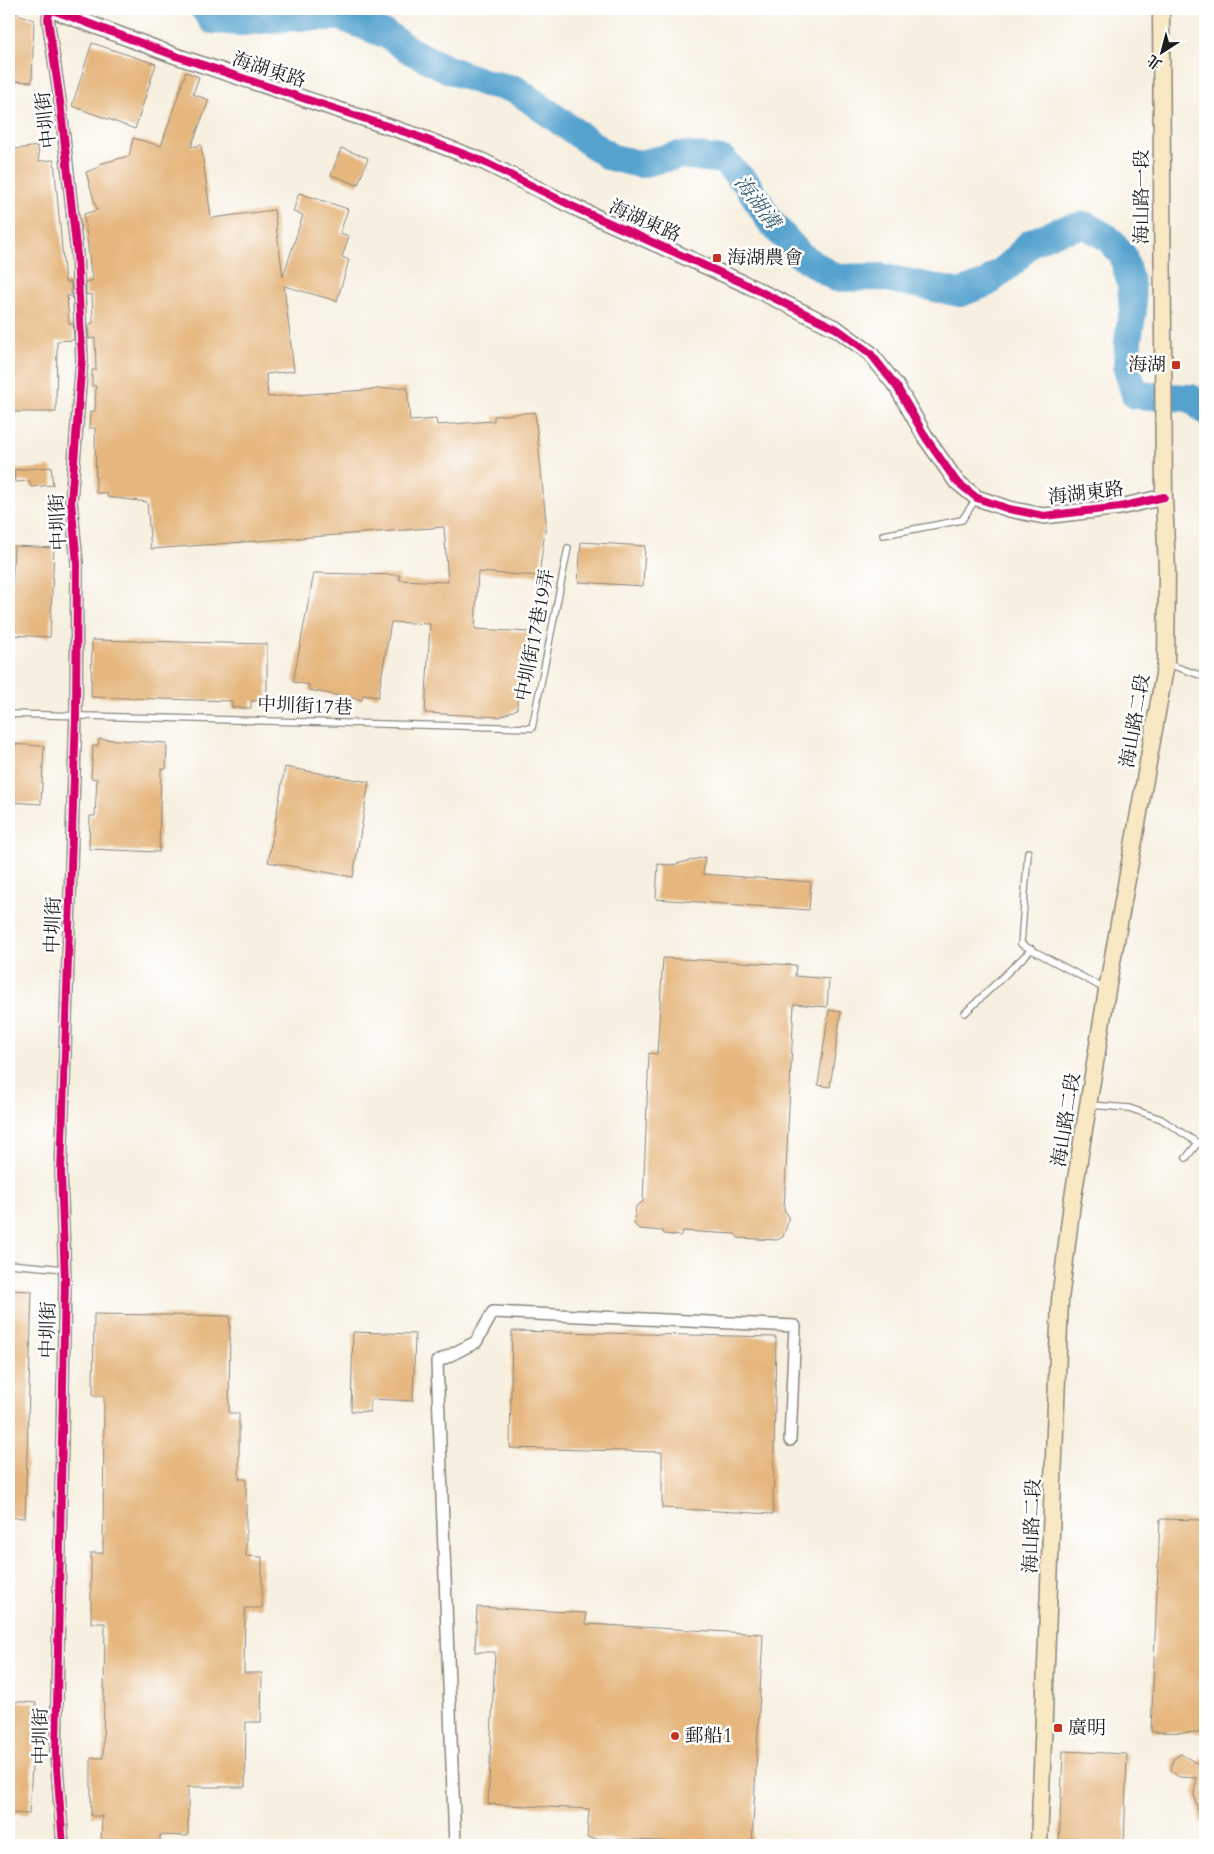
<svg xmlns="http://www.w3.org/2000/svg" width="1214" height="1854" font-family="Cardo,'Noto Serif TC',serif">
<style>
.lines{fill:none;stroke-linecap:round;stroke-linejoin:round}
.river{stroke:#54a2ce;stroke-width:28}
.building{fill:#e5b67d}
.service-casing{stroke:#8a867e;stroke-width:8}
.minor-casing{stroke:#8a867e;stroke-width:14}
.tertiary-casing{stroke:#8a867e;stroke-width:18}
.secondary-casing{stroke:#8a867e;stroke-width:19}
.service{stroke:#fff;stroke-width:5.5}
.minor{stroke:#fff;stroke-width:11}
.tertiary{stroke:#fff;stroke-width:15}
.secondary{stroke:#f8e8c3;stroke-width:16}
.cycleway-casing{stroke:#fff;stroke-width:11}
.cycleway{stroke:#d6006c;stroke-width:8}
.poi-dot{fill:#c8321e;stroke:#fff;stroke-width:2}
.labels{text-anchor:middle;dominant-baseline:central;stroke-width:5;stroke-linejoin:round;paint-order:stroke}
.street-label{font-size:19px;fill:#1c1c1c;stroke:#fff}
.poi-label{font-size:19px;fill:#1c1c1c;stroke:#fff;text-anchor:start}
.water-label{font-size:20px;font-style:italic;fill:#385f75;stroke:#fff}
</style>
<rect width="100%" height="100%" fill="#fff"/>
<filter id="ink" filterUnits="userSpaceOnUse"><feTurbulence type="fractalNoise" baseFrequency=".02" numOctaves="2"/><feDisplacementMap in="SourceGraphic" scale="10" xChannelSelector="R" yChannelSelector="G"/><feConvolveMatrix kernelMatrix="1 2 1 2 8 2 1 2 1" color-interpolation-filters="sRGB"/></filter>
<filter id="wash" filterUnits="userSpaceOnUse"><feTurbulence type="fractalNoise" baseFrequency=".0096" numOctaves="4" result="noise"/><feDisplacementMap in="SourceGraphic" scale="20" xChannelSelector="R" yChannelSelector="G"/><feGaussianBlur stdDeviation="1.12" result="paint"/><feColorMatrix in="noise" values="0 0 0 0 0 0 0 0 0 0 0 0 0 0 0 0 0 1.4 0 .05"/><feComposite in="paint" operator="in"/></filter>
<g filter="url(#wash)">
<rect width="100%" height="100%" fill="#f7f0e0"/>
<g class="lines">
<!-- river -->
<path class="river" d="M 204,9 L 212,20 L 242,22 L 295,17 L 341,17 L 387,35 L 411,51 L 447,69 L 485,83 L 515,89 L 610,157 L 639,164 L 680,155 L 723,160 L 747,184 L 770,221 L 800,255 L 836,278 L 881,277 L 960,293 L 987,283 L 1012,263 L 1030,243 L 1058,231 L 1085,225 L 1108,238 L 1123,255 L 1131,285 L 1133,310 L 1128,340 L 1127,368 L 1135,395 L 1191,398 L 1205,411"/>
</g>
<g id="blocks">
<!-- building -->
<path class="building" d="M 9,11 L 34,20 L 32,82 L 12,81 L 11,58 L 9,58 Z
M 92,43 L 156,64 L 135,129 L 72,106 Z
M 186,72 L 199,77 L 193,94 L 209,100 L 191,147 L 201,145 L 211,218 L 274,210 L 283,277 L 303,215 L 293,212 L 299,193 L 348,209 L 340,233 L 349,236 L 342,257 L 349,260 L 337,301 L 284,286 L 294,371 L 266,374 L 268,397 L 407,387 L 410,421 L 436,419 L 437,425 L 494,421 L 494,416 L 535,412 L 546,522 L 539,576 L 478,572 L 475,629 L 531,632 L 527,667 L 518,666 L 517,709 L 500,717 L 425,713 L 430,624 L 391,622 L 378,697 L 363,695 L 362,700 L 309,690 L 309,685 L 293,682 L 314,573 L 400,575 L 399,580 L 448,582 L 444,527 L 151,549 L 147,502 L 107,497 L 107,493 L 96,493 L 95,428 L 89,428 L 90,412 L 95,411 L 96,386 L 92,386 L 92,370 L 96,370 L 95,338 L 89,339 L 88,324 L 93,323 L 92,294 L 86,295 L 86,281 L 92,281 L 84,214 L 97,210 L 86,172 L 100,167 L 99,164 L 129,156 L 133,138 L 161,146 Z
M 38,146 L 39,161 L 54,160 L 65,282 L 71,282 L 71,296 L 67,296 L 69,324 L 73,324 L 74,340 L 57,341 L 56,412 L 9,412 L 9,150 Z
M 341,148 L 368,158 L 358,185 L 331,175 Z
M 51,467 L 53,485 L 31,487 L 30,481 L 15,482 L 14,470 Z
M 581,542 L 645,546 L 643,586 L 578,582 Z
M 14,546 L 54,548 L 50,637 L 10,635 Z
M 92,640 L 267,644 L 267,701 L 251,701 L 251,708 L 232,708 L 232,701 L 91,697 Z
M 99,739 L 167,743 L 166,769 L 161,769 L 159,852 L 89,849 L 90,816 L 95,816 L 97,779 L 91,778 L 93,746 L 98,746 Z
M 9,744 L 44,746 L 41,804 L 9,802 Z
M 285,767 L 369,782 L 353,877 L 268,862 Z
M 705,857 L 703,874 L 811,882 L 809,910 L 656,899 L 658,864 L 672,865 Z
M 663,958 L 796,965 L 795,976 L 829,979 L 827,1007 L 794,1004 L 784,1210 L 788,1215 L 788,1222 L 783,1237 L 777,1240 L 738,1238 L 735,1234 L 683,1231 L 680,1236 L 664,1234 L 663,1231 L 639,1229 L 634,1224 L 636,1206 L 643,1202 L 649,1053 L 657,1054 Z
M 829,1010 L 841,1012 L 830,1087 L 818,1085 Z
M 9,1290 L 32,1291 L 25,1518 L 9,1517 Z
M 94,1314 L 230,1316 L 229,1413 L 239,1413 L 239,1479 L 246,1479 L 246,1556 L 262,1557 L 262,1608 L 245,1608 L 244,1673 L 262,1673 L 261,1722 L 246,1722 L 245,1787 L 188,1787 L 188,1836 L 160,1835 L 160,1845 L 101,1845 L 102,1816 L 91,1816 L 91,1758 L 103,1758 L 105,1623 L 91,1623 L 91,1553 L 103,1553 L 104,1396 L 93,1396 Z
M 512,1331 L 776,1337 L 773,1514 L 662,1508 L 662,1452 L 510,1448 Z
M 353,1332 L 415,1334 L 413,1401 L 371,1399 L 370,1412 L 351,1411 Z
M 1160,1519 L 1205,1520 L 1205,1733 L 1151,1732 Z
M 477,1607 L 586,1613 L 586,1624 L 763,1634 L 752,1845 L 587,1838 L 589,1809 L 488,1804 L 495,1652 L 475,1652 Z
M 9,1701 L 36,1703 L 29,1814 L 9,1813 Z
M 1063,1751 L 1127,1754 L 1124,1845 L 1059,1845 Z
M 1181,1754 L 1196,1763 L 1205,1755 L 1205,1822 L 1200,1823 L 1194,1793 L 1197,1778 L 1179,1777 L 1171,1770 L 1173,1759 Z"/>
</g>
</g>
<g filter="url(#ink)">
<use href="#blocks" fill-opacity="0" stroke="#8a867e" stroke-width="1"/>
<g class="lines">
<!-- service casing -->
<g class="service-casing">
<path id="service" d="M 883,535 L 962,520 L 976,499
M 1168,664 L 1205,677
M 9,714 L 532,728 L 568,548
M 1028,852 L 1021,944 L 1105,989
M 965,1013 L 1032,949
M 1089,1105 L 1129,1108 L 1161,1119 L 1198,1143 L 1186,1158
M 9,1264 L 65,1269"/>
</g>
<!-- minor casing -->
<g class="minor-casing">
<path id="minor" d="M 50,9 L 48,19 L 60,101 L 77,255 L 82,359 L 71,501 L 77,563 L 76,714 L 61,1173 L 65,1280 L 56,1754 L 63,1845
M 455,1845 L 437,1362 L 476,1342 L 493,1312 L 795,1326 L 790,1440"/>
</g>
<!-- tertiary casing -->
<g class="tertiary-casing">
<path id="tertiary" d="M 50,9 L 176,56 L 414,135 L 482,161 L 576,208 L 741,282 L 837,329 L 870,353 L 897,387 L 926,438 L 956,481 L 977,498 L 1009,509 L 1044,516 L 1120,507 L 1164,497"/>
</g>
<!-- secondary casing -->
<g class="secondary-casing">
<path id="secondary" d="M 1039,1845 L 1060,1300 L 1072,1203 L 1107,990 L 1166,663 L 1167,571 L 1164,497 L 1161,9"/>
</g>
<!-- service -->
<use href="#service" class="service"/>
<!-- minor -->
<use href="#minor" class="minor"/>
<!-- tertiary -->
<use href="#tertiary" class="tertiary"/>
<!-- secondary -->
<use href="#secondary" class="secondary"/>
<!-- cycleway casing -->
<g class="cycleway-casing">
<path id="cycleway" d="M 50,9 L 48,19 L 60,101 L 77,255 L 82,359 L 71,501 L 77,563 L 76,714 L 61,1173 L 65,1280 L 56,1754 L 63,1845
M 50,9 L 176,56 L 414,135 L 482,161 L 576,208 L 741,282 L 837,329 L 870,353 L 897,387 L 926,438 L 956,481 L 977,498 L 1009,509 L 1044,516 L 1120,507 L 1164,497"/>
</g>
<!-- cycleway -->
<use href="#cycleway" class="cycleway"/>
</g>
</g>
<!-- markers -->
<g class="poi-dot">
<rect x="712" y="253" width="10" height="10" rx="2.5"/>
<rect x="1171" y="360" width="10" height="10" rx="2.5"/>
<rect x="1053" y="1723" width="10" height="10" rx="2.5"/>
<circle cx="675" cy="1736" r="5"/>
</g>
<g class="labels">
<!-- street labels -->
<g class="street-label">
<text transform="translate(269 70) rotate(18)">海湖東路</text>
<text transform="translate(46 120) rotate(-97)">中圳街</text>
<text transform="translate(1142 197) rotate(-90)">海山路一段</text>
<text transform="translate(645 221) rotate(24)">海湖東路</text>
<text transform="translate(1086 493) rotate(-7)">海湖東路</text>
<text transform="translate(58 522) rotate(-93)">中圳街</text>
<text transform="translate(535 635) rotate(-79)">中圳街17巷19弄</text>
<text transform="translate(305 706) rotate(2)">中圳街17巷</text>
<text transform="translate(1135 721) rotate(-80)">海山路二段</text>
<text transform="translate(53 925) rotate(-88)">中圳街</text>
<text transform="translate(1066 1120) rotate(-81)">海山路二段</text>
<text transform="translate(48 1330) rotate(-89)">中圳街</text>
<text transform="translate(1032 1526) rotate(-88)">海山路二段</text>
<text transform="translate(41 1736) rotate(-90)">中圳街</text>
</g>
<!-- poi labels -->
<g class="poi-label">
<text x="727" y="258">海湖農會</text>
<text x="1166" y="365" text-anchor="end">海湖</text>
<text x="1068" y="1728">廣明</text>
<text x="685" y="1736">郵船1</text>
</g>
<!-- water labels -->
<g class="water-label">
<text transform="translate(757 202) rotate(53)">海湖溝</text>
</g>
</g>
<!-- margin -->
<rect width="1214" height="1854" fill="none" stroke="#fff" stroke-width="30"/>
<!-- north arrow -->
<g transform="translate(1162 52) rotate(216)" stroke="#ffffff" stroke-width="4" paint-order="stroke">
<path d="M0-4L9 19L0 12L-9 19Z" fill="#1c1c1c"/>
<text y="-8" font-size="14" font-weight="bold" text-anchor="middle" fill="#1c1c1c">北</text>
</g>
</svg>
